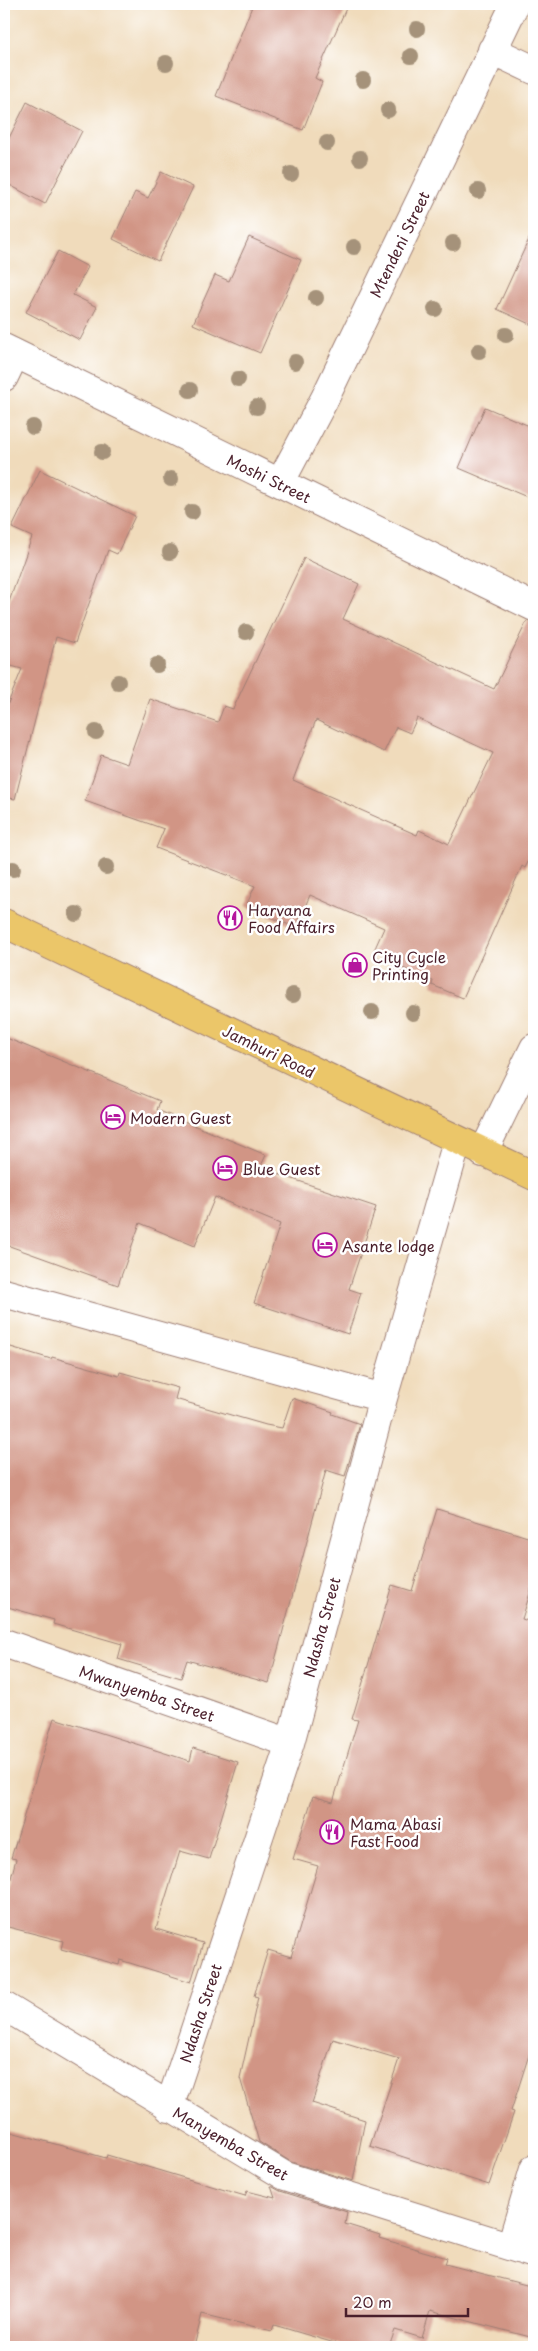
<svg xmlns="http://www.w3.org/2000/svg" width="538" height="2351" font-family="'Playpen Sans',sans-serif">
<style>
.building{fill:#d19585;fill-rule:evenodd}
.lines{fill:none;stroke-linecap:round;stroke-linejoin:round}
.minor-casing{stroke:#9d7d73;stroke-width:30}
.major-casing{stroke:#9d7d73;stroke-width:30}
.minor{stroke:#fff;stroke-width:28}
.major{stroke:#ebc669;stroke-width:28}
.tree{fill:#a5927a}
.labels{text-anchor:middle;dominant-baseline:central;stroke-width:5;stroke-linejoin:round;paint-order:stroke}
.street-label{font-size:15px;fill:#4a1f2b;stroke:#fff}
.poi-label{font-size:15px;fill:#4a1f2b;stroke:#fff;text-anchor:start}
</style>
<rect width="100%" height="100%" fill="#fff"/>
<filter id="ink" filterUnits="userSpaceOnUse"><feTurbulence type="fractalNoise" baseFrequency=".02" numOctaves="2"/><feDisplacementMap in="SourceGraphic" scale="10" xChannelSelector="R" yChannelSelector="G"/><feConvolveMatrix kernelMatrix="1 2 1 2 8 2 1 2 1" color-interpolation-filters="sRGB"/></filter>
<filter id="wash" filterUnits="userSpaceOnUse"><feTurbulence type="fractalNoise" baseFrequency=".0096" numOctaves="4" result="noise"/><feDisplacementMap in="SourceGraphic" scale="20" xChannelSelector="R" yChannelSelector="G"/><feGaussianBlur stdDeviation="1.12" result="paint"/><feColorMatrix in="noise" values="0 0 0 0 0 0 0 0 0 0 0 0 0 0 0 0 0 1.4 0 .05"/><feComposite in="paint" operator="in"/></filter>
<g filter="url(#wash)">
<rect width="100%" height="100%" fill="#f0dbbb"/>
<g id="blocks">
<!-- building -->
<path class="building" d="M 253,4 L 348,4 L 315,78 L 322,82 L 303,130 L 216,96 Z
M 27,102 L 82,131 L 45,204 L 4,182 L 4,148 Z
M 161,172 L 193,187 L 158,261 L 113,239 L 135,192 L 148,198 Z
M 534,228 L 534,326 L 497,309 Z
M 249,237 L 301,260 L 260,353 L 193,324 L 215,275 L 229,281 Z
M 58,251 L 88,267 L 73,295 L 97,307 L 80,340 L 26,312 Z
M 485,407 L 534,428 L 534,500 L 459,468 Z
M 40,470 L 135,516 L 117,554 L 108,550 L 75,643 L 56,637 L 15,799 L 4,797 L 4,713 L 22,669 L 4,664 L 4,616 L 32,537 L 12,528 Z
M 304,558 L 359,584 L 343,619 L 494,689 L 527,621 L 534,622 L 534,850 L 525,868 L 522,866 L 463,998 L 432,985 L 433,981 L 372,955 L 384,928 L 310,895 L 296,928 L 246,906 L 255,886 L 156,848 L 164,829 L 85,801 L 101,755 L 127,764 L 150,699 L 218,722 L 224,706 L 233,709 ZM 417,718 L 493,753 L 449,844 L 419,830 L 417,835 L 293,780 L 316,720 L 384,752 L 396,727 L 410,733 Z
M 4,1037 L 160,1101 L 157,1110 L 266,1155 L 260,1168 L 376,1207 L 349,1289 L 361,1293 L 348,1334 L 254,1303 L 280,1224 L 215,1197 L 195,1246 L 140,1223 L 118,1285 L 4,1244 Z
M 4,1345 L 51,1359 L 52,1357 L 119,1376 L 120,1372 L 178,1388 L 175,1399 L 266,1425 L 282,1428 L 292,1398 L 333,1412 L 332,1414 L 360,1424 L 345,1476 L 326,1470 L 269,1683 L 187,1660 L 181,1678 L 118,1659 L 122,1644 L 53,1624 L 54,1620 L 4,1606 Z
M 437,1509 L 534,1539 L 534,1580 L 522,1619 L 534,1623 L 534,2039 L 511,2111 L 514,2112 L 489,2185 L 370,2146 L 399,2059 L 333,2039 L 312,2103 L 365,2120 L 353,2181 L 291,2162 L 259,2142 L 240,2078 L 258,1997 L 254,1996 L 268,1950 L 291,1957 L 318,1866 L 293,1859 L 313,1796 L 333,1802 L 358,1720 L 352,1719 L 392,1585 L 412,1591 Z
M 54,1718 L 190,1761 L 193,1748 L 238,1762 L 209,1859 L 180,1851 L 156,1929 L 203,1943 L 191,1982 L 120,1960 L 119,1965 L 61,1949 L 63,1941 L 4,1926 L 4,1905 L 16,1859 L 11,1858 Z
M 4,2130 L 106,2158 L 107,2155 L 245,2196 L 247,2191 L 275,2198 L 271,2186 L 280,2191 L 347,2212 L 345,2224 L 380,2235 L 379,2238 L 447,2258 L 445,2264 L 534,2287 L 534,2338 L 430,2311 L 422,2338 L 395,2330 L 389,2347 L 348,2347 L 274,2325 L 272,2331 L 202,2314 L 194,2347 L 4,2347 Z"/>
</g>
</g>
<g filter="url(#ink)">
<use href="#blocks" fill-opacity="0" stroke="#9d7d73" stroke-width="1"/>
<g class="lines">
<!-- minor casing -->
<g class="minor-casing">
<path id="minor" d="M 492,50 L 534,70
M 4,348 L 534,607
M 4,377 L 15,354
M 280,483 L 325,398 L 515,4
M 483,1153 L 534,1048
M 4,1293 L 383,1398
M 4,1643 L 290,1743
M 4,2006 L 285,2176 L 534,2254
M 169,2108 L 290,1743 L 383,1398 L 457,1142
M 511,2246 L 534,2169"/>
</g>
<!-- major casing -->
<g class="major-casing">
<path id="major" d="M 4,923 L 534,1176"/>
</g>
<!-- minor -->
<use href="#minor" class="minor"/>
<!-- major -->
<use href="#major" class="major"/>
</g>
<!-- trees -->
<g class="tree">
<circle cx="417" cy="29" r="8"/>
<circle cx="411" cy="56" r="8"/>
<circle cx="166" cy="63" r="8"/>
<circle cx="363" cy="80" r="8"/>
<circle cx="388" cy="110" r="8"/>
<circle cx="327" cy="143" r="8"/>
<circle cx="360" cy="158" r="8"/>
<circle cx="291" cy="174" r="8"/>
<circle cx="478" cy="191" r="8"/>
<circle cx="453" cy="243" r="8"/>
<circle cx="354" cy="247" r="8"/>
<circle cx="316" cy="298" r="8"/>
<circle cx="435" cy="309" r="8"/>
<circle cx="506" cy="335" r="8"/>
<circle cx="479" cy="351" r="8"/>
<circle cx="295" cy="362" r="8"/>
<circle cx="238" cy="379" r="8"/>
<circle cx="190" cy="390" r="8"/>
<circle cx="257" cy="407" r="8"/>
<circle cx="33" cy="427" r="8"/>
<circle cx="102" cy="452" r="8"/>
<circle cx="171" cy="479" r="8"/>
<circle cx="192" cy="512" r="8"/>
<circle cx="170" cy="552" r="8"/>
<circle cx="246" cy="632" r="8"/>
<circle cx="157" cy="665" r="8"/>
<circle cx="118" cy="682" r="8"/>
<circle cx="96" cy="732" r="8"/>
<circle cx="106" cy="867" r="8"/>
<circle cx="13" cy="869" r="8"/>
<circle cx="76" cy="914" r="8"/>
<circle cx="293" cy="995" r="8"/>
<circle cx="372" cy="1012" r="8"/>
<circle cx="413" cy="1013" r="8"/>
</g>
</g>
<!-- icons -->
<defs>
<g id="restaurant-ring" transform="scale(1.25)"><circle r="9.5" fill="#fff" stroke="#b5179e" stroke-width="1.5"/><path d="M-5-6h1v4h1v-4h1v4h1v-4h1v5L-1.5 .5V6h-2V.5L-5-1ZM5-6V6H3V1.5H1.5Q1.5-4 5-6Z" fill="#b5179e"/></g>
<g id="shop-ring" transform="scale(1.25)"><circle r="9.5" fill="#fff" stroke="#b5179e" stroke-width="1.5"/><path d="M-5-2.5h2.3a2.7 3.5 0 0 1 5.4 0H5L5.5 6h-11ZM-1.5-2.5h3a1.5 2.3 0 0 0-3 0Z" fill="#b5179e"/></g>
<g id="hotel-ring" transform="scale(1.25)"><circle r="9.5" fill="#fff" stroke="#b5179e" stroke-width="1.5"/><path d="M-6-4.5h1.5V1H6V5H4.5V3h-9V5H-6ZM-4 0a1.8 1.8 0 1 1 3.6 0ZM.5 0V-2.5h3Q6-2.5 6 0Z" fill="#b5179e"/></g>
</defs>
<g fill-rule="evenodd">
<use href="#restaurant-ring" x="230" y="918"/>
<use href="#shop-ring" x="355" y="965"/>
<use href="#hotel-ring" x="113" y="1117"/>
<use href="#hotel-ring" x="225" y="1168"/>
<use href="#hotel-ring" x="325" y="1245"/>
<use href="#restaurant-ring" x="332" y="1832"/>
</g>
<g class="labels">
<!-- street labels -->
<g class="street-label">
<text transform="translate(399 244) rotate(-64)">Mtendeni Street</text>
<text transform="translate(269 478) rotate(26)">Moshi Street</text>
<text transform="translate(269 1051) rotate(26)">Jamhuri Road</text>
<text transform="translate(321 1627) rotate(-75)">Ndasha Street</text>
<text transform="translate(147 1693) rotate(19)">Mwanyemba Street</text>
<text transform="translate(200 2013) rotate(-72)">Ndasha Street</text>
<text transform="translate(231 2143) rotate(30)">Manyemba Street</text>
</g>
<!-- poi labels -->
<g class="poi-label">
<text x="248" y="909">Harvana<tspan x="248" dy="17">Food Affairs</tspan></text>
<text x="372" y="956">City Cycle<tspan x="372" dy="17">Printing</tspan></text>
<text x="130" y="1117">Modern Guest</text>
<text x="242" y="1168">Blue Guest</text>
<text x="342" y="1245">Asante lodge</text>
<text x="350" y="1823">Mama Abasi<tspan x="350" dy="17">Fast Food</tspan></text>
</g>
</g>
<!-- margin -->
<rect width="538" height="2351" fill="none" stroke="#fff" stroke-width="20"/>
<!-- scale -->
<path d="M346 2308v8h122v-8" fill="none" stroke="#4a1f2b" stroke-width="2.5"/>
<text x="353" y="2308" font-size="15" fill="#4a1f2b" stroke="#ffffff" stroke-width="4" paint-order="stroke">20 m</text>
</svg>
